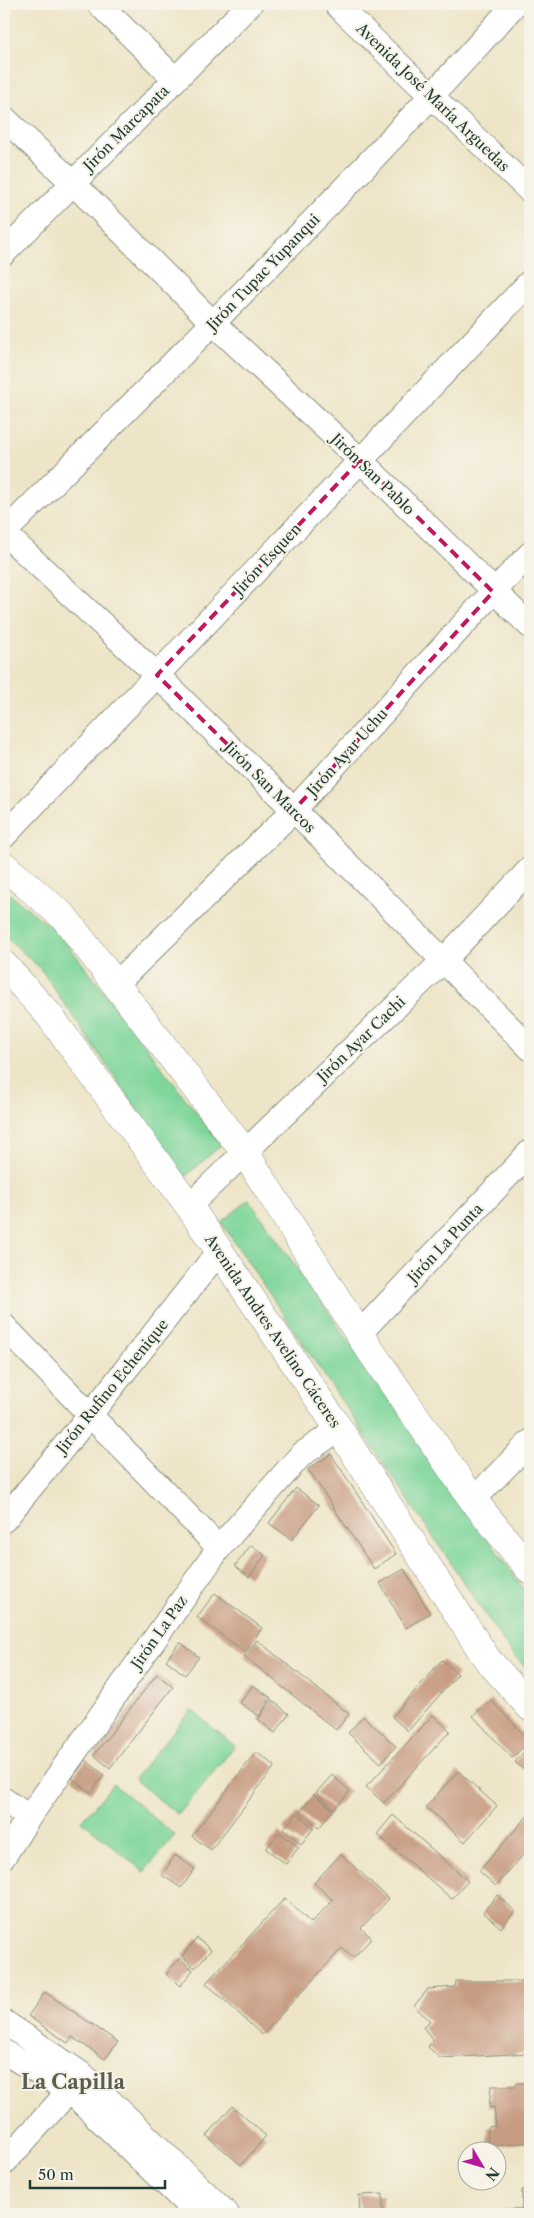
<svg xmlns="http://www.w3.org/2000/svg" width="534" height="2218" font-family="'Libre Caslon Text',serif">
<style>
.green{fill:#7ed69b;stroke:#4e8a68}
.building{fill:#c79c83}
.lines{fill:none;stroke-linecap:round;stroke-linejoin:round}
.minor-casing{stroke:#86917e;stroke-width:26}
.major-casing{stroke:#86917e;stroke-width:29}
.minor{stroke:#fff;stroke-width:24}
.major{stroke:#fff;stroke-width:28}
.marked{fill:none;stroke:#c2185b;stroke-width:4;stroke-dasharray:10 6;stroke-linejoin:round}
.labels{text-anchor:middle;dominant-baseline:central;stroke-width:4;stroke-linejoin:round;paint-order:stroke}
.street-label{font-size:15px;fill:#1f3d34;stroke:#f7f3e8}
.district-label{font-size:20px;font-weight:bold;fill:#5a5e50;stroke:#f7f3e8}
</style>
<rect width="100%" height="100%" fill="#f7f3e8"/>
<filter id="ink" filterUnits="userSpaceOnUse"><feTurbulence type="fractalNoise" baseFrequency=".02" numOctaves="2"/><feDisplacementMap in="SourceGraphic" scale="10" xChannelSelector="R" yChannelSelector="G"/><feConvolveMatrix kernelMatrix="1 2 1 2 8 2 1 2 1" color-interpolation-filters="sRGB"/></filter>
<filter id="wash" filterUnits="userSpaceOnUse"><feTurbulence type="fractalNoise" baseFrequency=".0096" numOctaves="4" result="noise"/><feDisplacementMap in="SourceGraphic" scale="20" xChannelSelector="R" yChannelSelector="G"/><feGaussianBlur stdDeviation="1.12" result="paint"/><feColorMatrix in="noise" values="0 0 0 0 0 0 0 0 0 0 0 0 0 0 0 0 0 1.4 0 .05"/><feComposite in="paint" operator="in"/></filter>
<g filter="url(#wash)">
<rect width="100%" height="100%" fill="#eee5c8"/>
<!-- green -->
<path class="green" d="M 4,890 L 59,933 L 221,1145 L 184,1178 L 40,968 L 4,935 Z
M 249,1200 L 530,1598 L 530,1672 L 510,1651 L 221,1222 Z
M 191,1710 L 235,1746 L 178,1815 L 134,1779 Z
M 113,1784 L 175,1835 L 144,1872 L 82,1821 Z"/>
<g id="blocks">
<!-- building -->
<path class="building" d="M 331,1454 L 396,1554 L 374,1569 L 308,1469 Z
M 296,1488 L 319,1505 L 292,1540 L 269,1523 Z
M 251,1545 L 265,1555 L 249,1577 L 235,1566 Z
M 404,1569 L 430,1613 L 406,1628 L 380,1583 Z
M 215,1593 L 262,1628 L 245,1652 L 197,1617 Z
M 257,1640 L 349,1714 L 336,1730 L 244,1656 Z
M 180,1642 L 199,1657 L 185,1675 L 166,1660 Z
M 442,1660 L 458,1674 L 408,1731 L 392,1717 Z
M 157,1674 L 173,1687 L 110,1768 L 94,1755 Z
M 253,1685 L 271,1698 L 259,1716 L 240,1703 Z
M 272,1700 L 289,1714 L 275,1733 L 258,1719 Z
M 491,1700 L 530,1741 L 512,1758 L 473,1716 Z
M 433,1715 L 450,1731 L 384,1803 L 366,1787 Z
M 363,1716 L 396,1746 L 381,1763 L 348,1733 Z
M 530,1745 L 530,1775 L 515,1762 Z
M 256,1752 L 275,1766 L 211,1850 L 192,1836 Z
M 86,1760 L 104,1775 L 91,1793 L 72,1778 Z
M 458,1771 L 497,1806 L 465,1842 L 426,1807 Z
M 332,1775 L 350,1791 L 334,1809 L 316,1793 Z
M 314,1794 L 333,1810 L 319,1828 L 300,1812 Z
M 297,1813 L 314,1828 L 301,1844 L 283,1829 Z
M 530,1813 L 530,1847 L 496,1886 L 479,1871 Z
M 393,1815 L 468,1881 L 452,1899 L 377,1834 Z
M 279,1832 L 299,1847 L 286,1864 L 266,1849 Z
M 341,1854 L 389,1899 L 361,1928 L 372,1938 L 353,1958 L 342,1948 L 262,2035 L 206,1983 L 285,1898 L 311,1923 L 333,1900 L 314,1883 Z
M 175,1855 L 195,1869 L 181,1888 L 162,1875 Z
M 497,1895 L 515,1911 L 501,1928 L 483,1912 Z
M 197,1938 L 211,1950 L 195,1968 L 182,1956 Z
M 180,1958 L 193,1970 L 180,1986 L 166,1974 Z
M 456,1981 L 530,1981 L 530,2053 L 440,2058 L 428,2047 L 433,2040 L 423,2027 L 430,2021 L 414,2006 L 428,1989 L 455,1987 Z
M 45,1992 L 118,2042 L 105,2059 L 72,2037 L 68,2043 L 28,2016 Z
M 516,2083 L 530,2083 L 530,2142 L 487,2147 L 488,2127 L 496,2126 L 494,2107 L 489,2108 L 491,2086 L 516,2086 Z
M 232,2106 L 266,2136 L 241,2165 L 207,2136 Z
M 530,2189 L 530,2214 L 497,2214 L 497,2210 L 522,2209 L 522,2190 Z
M 383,2194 L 383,2214 L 360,2214 L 359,2195 Z"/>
</g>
</g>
<g filter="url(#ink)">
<use href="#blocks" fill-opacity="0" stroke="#86917e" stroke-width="1"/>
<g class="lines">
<!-- minor casing -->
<g class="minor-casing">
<path id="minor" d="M 99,4 L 175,79
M 336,4 L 530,191
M 4,118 L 72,182 L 213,323 L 360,460 L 530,626
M 4,253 L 250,4
M 4,533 L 157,675 L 294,810 L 530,1048
M 4,533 C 177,359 352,187 515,4
M 4,836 L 530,282
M 115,985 L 294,810 L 493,592 L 530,554
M 189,1206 L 443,961 L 530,869
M 4,1326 L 219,1548
M 359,1334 L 530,1152
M 473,1500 L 530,1442
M 4,1520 L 90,1415 L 219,1251
M 4,1800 L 29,1817
M 4,1856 L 29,1817 L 219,1548 L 301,1455 L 339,1429
M 4,2022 L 83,2075 L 227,2214
M 4,2052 L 71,2092 L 197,2214
M 4,2163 L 80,2079"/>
</g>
<!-- major casing -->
<g class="major-casing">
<path id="major" d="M 4,866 L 64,917 L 244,1151 L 359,1334 L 473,1500 L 530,1570
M 4,965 L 49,1015 L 189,1206 L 339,1429 L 487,1659 L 530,1707"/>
</g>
<!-- minor -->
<use href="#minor" class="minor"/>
<!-- major -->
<use href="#major" class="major"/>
</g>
</g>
<!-- marked area -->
<path class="marked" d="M 360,460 L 493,592 L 294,810 L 157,675 Z"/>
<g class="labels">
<!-- street labels -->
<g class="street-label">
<text transform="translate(433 97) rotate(44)">Avenida José María Arguedas</text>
<text transform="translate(126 128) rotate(-45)">Jirón Marcapata</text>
<text transform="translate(263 272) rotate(-46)">Jirón Tupac Yupanqui</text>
<text transform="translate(373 474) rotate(44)">Jirón San Pablo</text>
<text transform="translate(267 559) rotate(-47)">Jirón Esquen</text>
<text transform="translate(347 752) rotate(-48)">Jirón Ayar Uchu</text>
<text transform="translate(270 787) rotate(45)">Jirón San Marcos</text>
<text transform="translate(361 1039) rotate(-44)">Jirón Ayar Cachi</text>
<text transform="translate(445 1243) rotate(-47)">Jirón La Punta</text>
<text transform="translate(273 1331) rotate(56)">Avenida Andres Avelino Cáceres</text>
<text transform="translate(112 1386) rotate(-51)">Jirón Rufino Echenique</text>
<text transform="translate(159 1632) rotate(-55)">Jirón La Paz</text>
</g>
<!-- district labels -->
<g class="district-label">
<text x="73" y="2082">La Capilla</text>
</g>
</g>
<!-- margin -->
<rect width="534" height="2218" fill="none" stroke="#f7f3e8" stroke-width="20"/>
<!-- north arrow -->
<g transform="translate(482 2166) rotate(128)"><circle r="24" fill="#f7f3e8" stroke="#a1aaa0"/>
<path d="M0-4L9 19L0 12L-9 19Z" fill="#b5179e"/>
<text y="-8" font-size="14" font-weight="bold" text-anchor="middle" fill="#1f3d34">N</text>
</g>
<!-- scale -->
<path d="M30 2180v8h135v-8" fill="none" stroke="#1f3d34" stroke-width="2.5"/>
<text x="38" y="2180" font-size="15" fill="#1f3d34" stroke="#f7f3e8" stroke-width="4" paint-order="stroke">50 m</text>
</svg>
